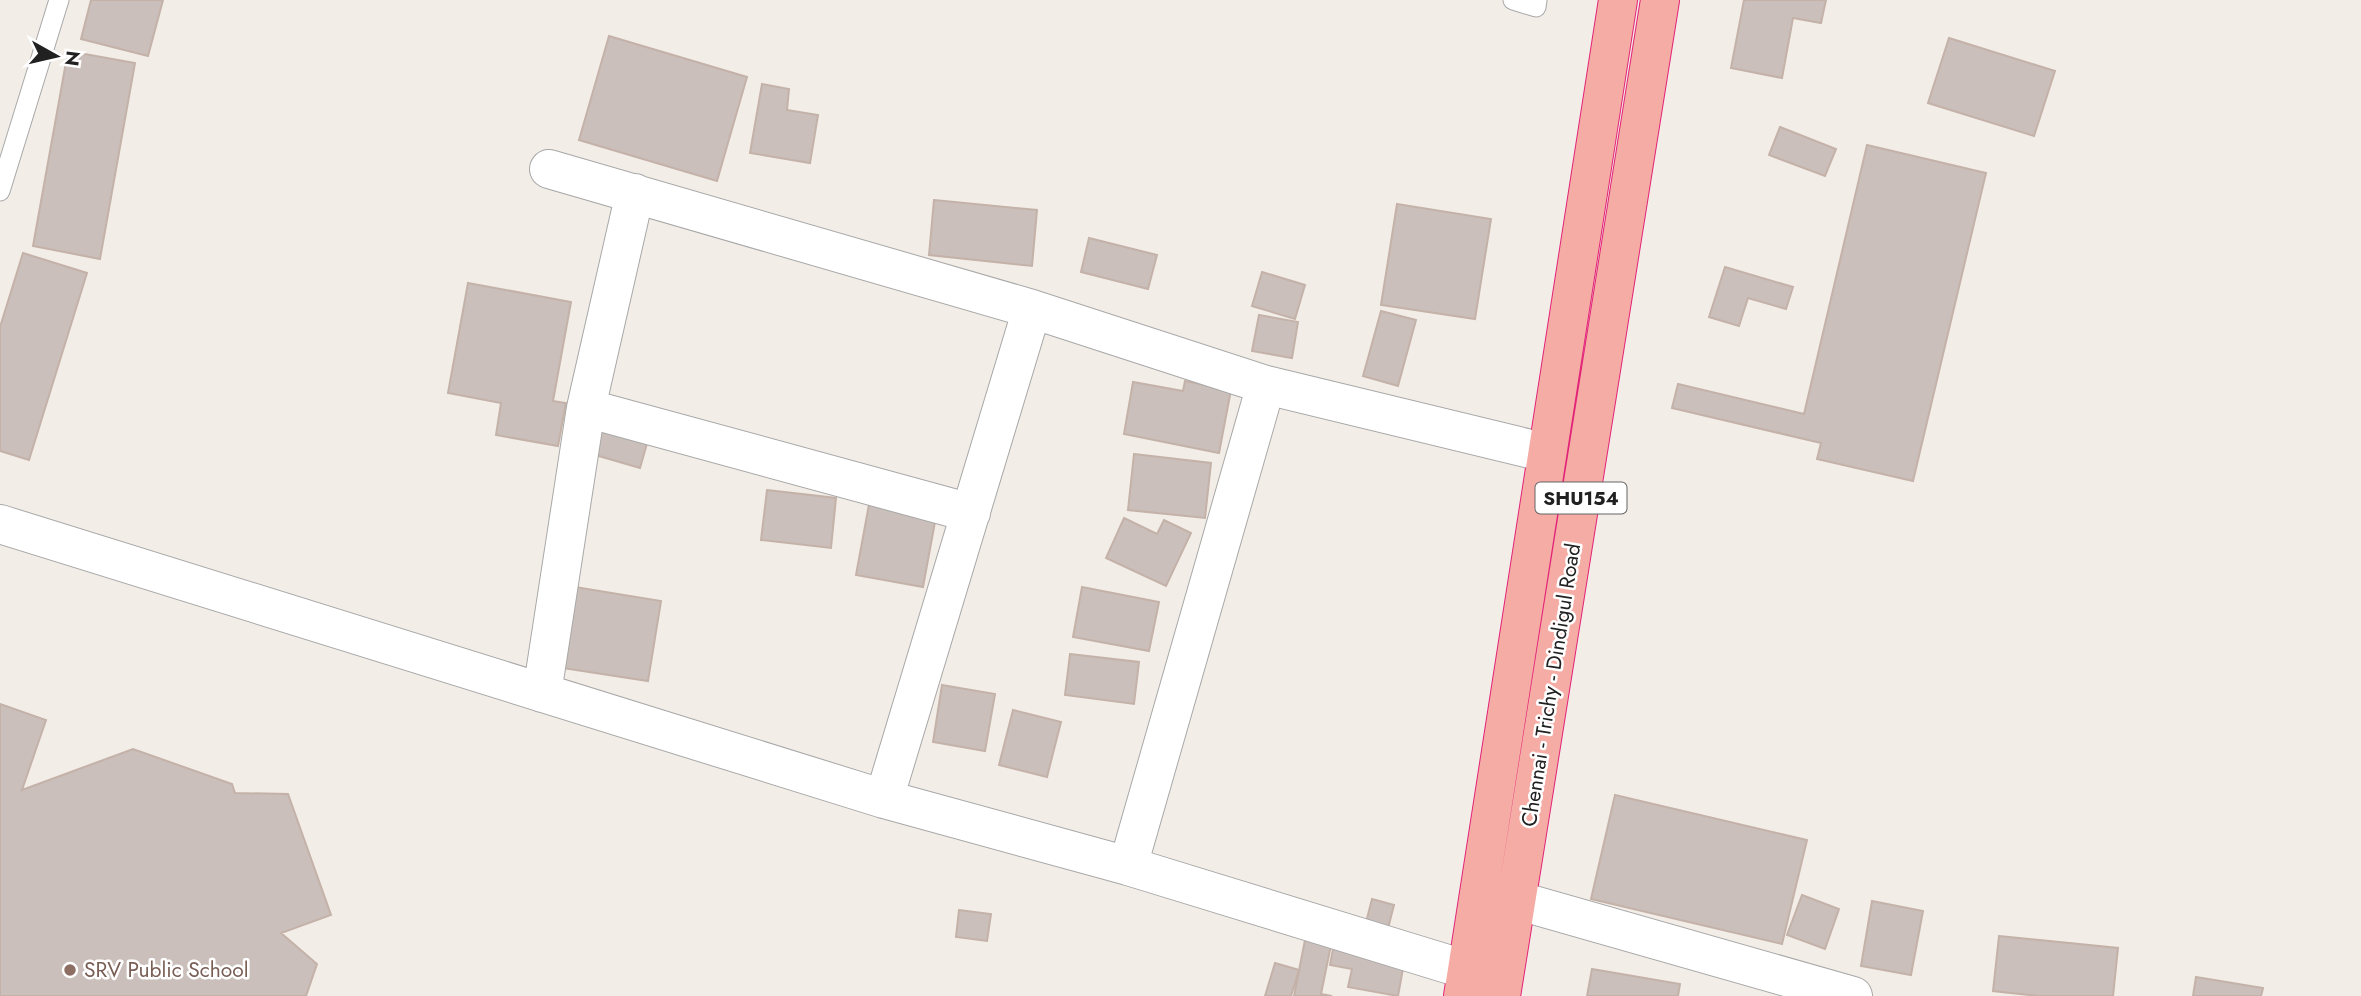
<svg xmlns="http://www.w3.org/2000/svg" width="2361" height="996" font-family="Jost,sans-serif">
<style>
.building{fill:#cabfba;stroke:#c4b2a9;stroke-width:2}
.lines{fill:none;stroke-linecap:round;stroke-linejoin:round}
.service-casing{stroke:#a8a8a8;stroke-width:21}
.minor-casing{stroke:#a8a8a8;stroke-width:40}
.trunk-casing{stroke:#e22278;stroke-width:40}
.service{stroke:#fff;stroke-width:19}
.minor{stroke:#fff;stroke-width:38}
.trunk{stroke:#f5aca4;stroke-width:38}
.education-dot{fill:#8d6e63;stroke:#fff;stroke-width:2.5}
.labels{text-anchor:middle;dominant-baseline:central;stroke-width:5;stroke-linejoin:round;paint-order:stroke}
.shield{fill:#fff;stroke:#646464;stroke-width:2}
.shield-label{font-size:19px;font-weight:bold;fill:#212121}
.street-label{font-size:21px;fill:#212121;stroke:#fff}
.education-label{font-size:21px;fill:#785e54;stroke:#fff;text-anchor:start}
</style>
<rect width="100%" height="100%" fill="#f2ede7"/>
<!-- building -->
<path class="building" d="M 91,0 L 163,0 L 148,56 L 81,39 Z
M 1744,0 L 1826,0 L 1821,23 L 1793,18 L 1782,78 L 1731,68 Z
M 609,36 L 747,77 L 717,181 L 579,140 Z
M 1949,38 L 2055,71 L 2034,136 L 1928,103 Z
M 68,51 L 135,63 L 100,259 L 33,246 Z
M 762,84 L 789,89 L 787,110 L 818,115 L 810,163 L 750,153 Z
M 1780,127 L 1836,149 L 1825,176 L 1769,155 Z
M 1867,145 L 1986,173 L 1913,481 L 1817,459 L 1821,443 L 1672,408 L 1678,384 L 1804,414 Z
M 934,200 L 1037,210 L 1032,266 L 929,255 Z
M 1397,204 L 1491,219 L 1475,319 L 1381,305 Z
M 1089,238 L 1157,255 L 1148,289 L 1081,272 Z
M 23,253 L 87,273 L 29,460 L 0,451 L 0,327 Z
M 1725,267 L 1793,287 L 1786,309 L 1748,298 L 1739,326 L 1709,317 Z
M 1262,272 L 1305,285 L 1295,319 L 1252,306 Z
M 468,283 L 571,302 L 553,401 L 566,403 L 558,446 L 496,435 L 501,403 L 448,393 Z
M 1381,311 L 1416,320 L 1398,386 L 1363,376 Z
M 1259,315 L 1298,322 L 1292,358 L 1252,351 Z
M 1185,381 L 1231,390 L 1219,453 L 1124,434 L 1133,382 L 1183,391 Z
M 601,425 L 648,440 L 640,468 L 592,454 Z
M 1134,454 L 1211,463 L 1205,518 L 1128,510 Z
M 767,490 L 836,498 L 831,548 L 761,540 Z
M 870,499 L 937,511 L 923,587 L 856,575 Z
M 1124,518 L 1157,534 L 1164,520 L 1191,533 L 1166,586 L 1106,558 Z
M 569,586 L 661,601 L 648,681 L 556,667 Z
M 1082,587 L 1159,602 L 1149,651 L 1073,637 Z
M 1070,654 L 1139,662 L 1134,704 L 1065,695 Z
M 942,685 L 995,694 L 985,751 L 933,742 Z
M 0,704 L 46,720 L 22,790 L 133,749 L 232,784 L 235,793 L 288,794 L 331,915 L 281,933 L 317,964 L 306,996 L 0,996 Z
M 1013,710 L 1061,722 L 1047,777 L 999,765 Z
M 1615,795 L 1807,840 L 1782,944 L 1591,899 Z
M 1802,895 L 1839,909 L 1825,949 L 1787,935 Z
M 1372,899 L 1394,905 L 1384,944 L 1362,938 Z
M 1872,901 L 1923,911 L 1911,975 L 1861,966 Z
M 959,910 L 991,914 L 987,941 L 956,937 Z
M 1999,936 L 2118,948 L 2113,996 L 2038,996 L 1993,991 Z
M 1305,940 L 1331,945 L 1321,994 L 1332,996 L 1294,996 Z
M 1333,949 L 1404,963 L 1398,996 L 1348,987 L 1352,969 L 1330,965 Z
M 1275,963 L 1299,970 L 1291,996 L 1265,996 Z
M 1592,969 L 1680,984 L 1678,996 L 1587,996 Z
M 2196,977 L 2263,988 L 2261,996 L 2193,996 Z"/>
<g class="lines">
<!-- service casing -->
<g class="service-casing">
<path id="service" d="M 1513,0 L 1536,7 L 1537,0
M 0,191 L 59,0"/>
</g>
<!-- minor casing -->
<g class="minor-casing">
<path id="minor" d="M 549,169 L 1032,309 L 1266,385 L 1547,453
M 586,408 L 971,513
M 0,524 L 884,799 L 1128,866 L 1467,970
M 542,693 L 586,408 L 635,193
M 884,799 L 1032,309
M 1128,866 L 1266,385
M 1516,900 L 1853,996"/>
</g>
<!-- trunk casing -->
<g class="trunk-casing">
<path id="trunk" d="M 1463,996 L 1618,0
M 1501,996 L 1660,0"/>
</g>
<!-- service -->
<use href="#service" class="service"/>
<!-- minor -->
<use href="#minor" class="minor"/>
<!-- trunk -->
<use href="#trunk" class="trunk"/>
</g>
<!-- markers -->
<circle class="education-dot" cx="70" cy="970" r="7"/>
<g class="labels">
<!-- shield labels -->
<rect class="shield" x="1535.5" y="482.5" width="91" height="31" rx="5"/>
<g class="shield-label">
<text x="1581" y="498">SHU154</text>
</g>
<!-- street labels -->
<g class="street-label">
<text transform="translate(1551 685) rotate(-81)">Chennai - Trichy - Dindigul Road</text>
</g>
<!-- education labels -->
<g class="education-label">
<text x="84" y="970">SRV Public School</text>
</g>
</g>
<!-- north arrow -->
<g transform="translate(56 56) rotate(98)" stroke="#ffffff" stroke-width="5" paint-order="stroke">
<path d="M0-5L12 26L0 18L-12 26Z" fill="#212121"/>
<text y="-10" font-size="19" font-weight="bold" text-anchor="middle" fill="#212121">N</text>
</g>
</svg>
